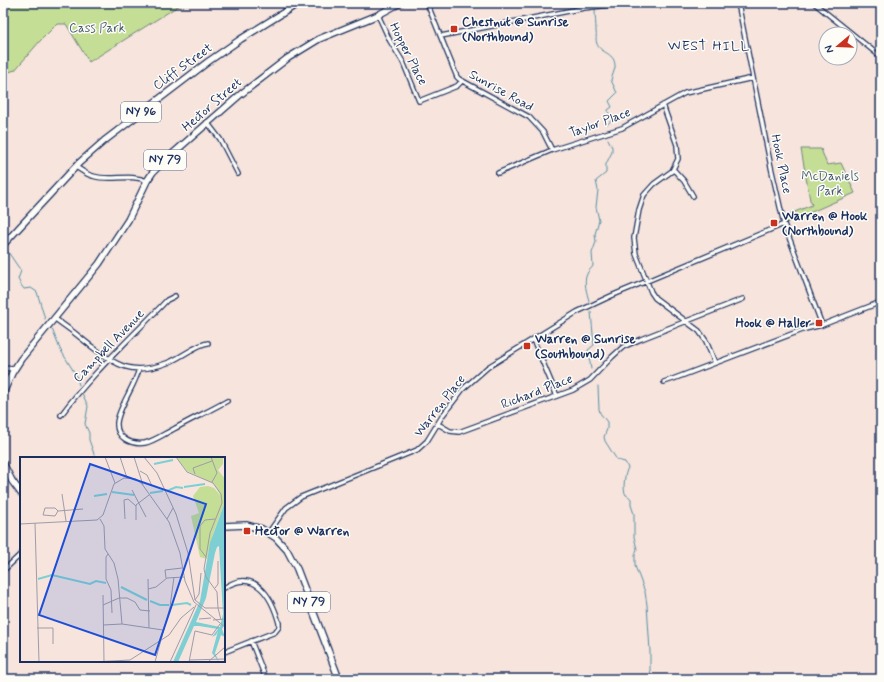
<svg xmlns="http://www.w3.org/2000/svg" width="884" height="682" font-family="Mynerve,sans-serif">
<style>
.green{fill:#c4de95;stroke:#70867a}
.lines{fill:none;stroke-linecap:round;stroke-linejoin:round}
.stream{stroke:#568fa4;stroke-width:1}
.street-casing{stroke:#1b2f5e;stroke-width:6}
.primary-casing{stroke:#1b2f5e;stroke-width:8}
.street{stroke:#fdfcf7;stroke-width:3.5}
.primary{stroke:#fdfcf7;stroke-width:5.5}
.poi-dot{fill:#c8321e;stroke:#fdfcf7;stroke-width:1.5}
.labels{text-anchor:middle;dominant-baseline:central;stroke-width:3;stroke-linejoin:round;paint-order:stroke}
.shield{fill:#fdfcf7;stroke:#5f6c8c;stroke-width:1}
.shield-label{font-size:12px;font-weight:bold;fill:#1b2f5e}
.poi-label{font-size:13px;font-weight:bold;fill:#1b2f5e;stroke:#fdfcf7;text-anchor:start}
.park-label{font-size:13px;fill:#455b6c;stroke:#fdfcf7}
.street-label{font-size:13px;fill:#1b2f5e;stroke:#fdfcf7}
.neighbourhood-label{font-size:14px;letter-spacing:1px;fill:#1b2f5e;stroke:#fdfcf7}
.inset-river{fill:none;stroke:#7dcfd3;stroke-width:2}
.inset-road{fill:none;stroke:#9e9caa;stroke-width:1}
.view{fill:#1d4ed8;fill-opacity:0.15;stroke:#1d4ed8;stroke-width:2}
.inset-edge{fill:none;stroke:#1b2f5e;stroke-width:2}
</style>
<rect width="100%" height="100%" fill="#f6e4dd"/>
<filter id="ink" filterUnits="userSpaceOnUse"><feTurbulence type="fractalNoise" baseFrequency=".025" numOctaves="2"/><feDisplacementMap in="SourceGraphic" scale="8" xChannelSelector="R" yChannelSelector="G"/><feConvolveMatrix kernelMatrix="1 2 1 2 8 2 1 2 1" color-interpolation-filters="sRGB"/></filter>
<g filter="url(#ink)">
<!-- green -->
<path class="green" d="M 3,3 L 183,3 L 89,62 L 66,24 L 57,24 L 40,41 L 15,70 L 3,74 Z
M 801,149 L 821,149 L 827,165 L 841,163 L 855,193 L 784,224 L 782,217 L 812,205 L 810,200 Z"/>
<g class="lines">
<!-- stream -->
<path class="stream" d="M 595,9 C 595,17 596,24 596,31 C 597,36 595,39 597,44 C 601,54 616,52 615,68 C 614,72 612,76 611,80 L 617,93 L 609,101 L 612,107 L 608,110 L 608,112 L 613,118 L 608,124
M 6,249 L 21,271 L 18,279 L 21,285 L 24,289 L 31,288 L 37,292 L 45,319
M 589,301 C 587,293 583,282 587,274 C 588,271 591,269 593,266 L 592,253 L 596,242 L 595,234 L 599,220 L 596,207 L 598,190 L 596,181 L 606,173 L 606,164 L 612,152 L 612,147 L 608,139
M 591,312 L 594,345 L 588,350 L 591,369
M 52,329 L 60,349 L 76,375 L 79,385
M 598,386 L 599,409 L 600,413 L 607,422 L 607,429 L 604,437 L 605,441 L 617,460 L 625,462 L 628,468 C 625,472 622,490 626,495 C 628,496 630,497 631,499 L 631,505 L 634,514 L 634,537 L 637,549 L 635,555 L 635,566 L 645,592 L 647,605 L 650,651 L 650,670 L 652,679
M 82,393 L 88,406 L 85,424 L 89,433 L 89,440 L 93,451 L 95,458"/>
<!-- street casing -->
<g class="street-casing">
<path id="street" d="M 427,3 L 457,77 L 459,79 L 529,117 L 543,132 L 552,150
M 738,3 L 771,167 L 784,224 L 822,325
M 814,3 L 881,57
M 378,15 L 390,41 L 403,62 L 419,101 L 457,86 L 462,81
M 441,36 L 584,8 L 627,3
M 663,105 L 677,145 L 678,159 L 672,171 L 654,184 L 644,195 L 639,210 L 634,238 L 636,254 L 651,292 L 655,298 L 699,331 L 706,341 L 715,363
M 207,122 L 220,139 L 238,174
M 76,167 C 81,170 87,175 93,176 C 110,182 130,173 147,181
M 673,169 L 684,181 L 693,196
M 498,173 L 552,150 L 622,128 L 685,93 L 753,78
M 54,318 C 67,327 79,336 91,346 C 118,366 132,376 167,363 C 179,359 197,344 208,343
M 533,339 L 557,396
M 3,368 L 14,369
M 139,369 C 135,386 118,408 117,423 C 116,438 131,445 145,443 C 154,441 164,434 172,430 C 190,420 209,411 227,401
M 664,382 L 673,379 L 805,329 L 822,325 L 881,302
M 61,415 C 92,373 131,338 167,300 L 175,296
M 438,424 L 450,431 L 459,432 L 573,390 L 590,380 L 612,357 L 623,347 L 641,339 L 743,299
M 269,532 L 286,508 L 301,497 L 417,450 L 427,441 L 443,415 L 463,389 L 488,367 L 577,312 L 611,296 L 784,224
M 3,571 L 21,554
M 224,588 C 255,567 272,597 279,623 L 279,627 L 275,632 L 224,652
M 251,641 L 266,679"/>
</g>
<!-- primary casing -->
<g class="primary-casing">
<path id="primary" d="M 3,245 L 79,163 L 104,141 L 209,61 L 241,39 L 299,3
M 3,393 L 12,373 L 21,359 L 99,264 L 128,220 L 147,181 L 153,172 L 162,163 L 241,94 L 288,58 L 319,39 L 378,15 L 400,3
M 3,463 L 12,481 L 21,493
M 224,526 L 246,525 L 262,529 L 276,538 L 287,550 L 297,569 L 339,679"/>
</g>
<!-- street -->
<use href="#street" class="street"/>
<!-- primary -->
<use href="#primary" class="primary"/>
</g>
</g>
<!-- markers -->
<g class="poi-dot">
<rect x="450" y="25" width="8" height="8" rx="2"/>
<rect x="770" y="219" width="8" height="8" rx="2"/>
<rect x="815" y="319" width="8" height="8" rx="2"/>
<rect x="523" y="342" width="8" height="8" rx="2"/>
<rect x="243" y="527" width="8" height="8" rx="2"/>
</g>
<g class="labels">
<!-- shield labels -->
<g class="shield">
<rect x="121" y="102" width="40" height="20" rx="3"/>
<rect x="144" y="150" width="42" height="20" rx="3"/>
<rect x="288" y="592" width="42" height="20" rx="3"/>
</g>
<g class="shield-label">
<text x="141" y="112">NY 96</text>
<text x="165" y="160">NY 79</text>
<text x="309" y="602">NY 79</text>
</g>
<!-- poi labels -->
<g class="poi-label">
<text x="462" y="22">Chestnut @ Sunrise<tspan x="462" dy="15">(Northbound)</tspan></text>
<text x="782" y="216">Warren @ Hook<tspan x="782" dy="15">(Northbound)</tspan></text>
<text x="811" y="323" text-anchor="end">Hook @ Haller</text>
<text x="535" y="339">Warren @ Sunrise<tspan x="535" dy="15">(Southbound)</tspan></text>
<text x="255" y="531">Hector @ Warren</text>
</g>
<!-- park labels -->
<g class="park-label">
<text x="97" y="28">Cass Park</text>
<text x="830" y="176">McDaniels<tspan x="830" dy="15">Park</tspan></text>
</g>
<!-- street labels -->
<g class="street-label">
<text transform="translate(408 54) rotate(63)">Hopper Place</text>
<text transform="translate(183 67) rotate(-36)">Cliff Street</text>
<text transform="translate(501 91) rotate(29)">Sunrise Road</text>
<text transform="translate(212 105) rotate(-41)">Hector Street</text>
<text transform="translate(600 123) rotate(-20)">Taylor Place</text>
<text transform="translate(781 164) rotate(78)">Hook Place</text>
<text transform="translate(109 346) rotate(-46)">Campbell Avenue</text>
<text transform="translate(537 392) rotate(-21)">Richard Place</text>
<text transform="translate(440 406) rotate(-52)">Warren Place</text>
</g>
<!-- neighbourhood labels -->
<g class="neighbourhood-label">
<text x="709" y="46">WEST HILL</text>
</g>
</g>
<!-- overview -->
<g transform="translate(20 457)">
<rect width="205" height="205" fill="#f6e4dd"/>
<path d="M 156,0 L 203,0 L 203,7 L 198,13 L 205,22 L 205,45 L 193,77 L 187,102 L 180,100 L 171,59 L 179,56 L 173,39 L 180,30 L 188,29 L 194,31 L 201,39 L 194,27 L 167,14 Z" fill="#c4de95"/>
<path d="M 205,45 L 205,167 L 202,172 L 205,180 L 201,178 L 195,196 L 199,205 L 192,196 L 198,174 L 196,178 L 192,180 L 198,172 L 179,169 L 174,169 L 158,205 L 153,205 L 180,144 L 190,86 ZM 199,89 L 203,157 L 200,170 L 176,165 L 186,141 L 195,96 L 197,90 Z" fill="#7dcfd3" fill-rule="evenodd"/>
<path class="inset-river" d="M 134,7 L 153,3M 164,30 L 185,27M 147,34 L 156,30 L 163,31M 92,35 L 114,38M 130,36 L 143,34M 74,39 L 87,37M 18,122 L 32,118 L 70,127 L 76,124 L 86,126M 101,130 L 127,143M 130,144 L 140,148 L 149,148M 152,148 L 167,146 L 171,148"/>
<path class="inset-road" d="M 85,0 L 95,26M 100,0 L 107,21M 114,0 L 123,28M 124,0 L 137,16 L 156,57 L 168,96 L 175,143 L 185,151 L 205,151M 156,0 L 167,15 L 193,26 L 201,37 L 202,46 L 190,76 L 184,112 L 186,120 L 197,135 L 198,151M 191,0 L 197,16 L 192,25M 120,14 L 127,18 L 132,29M 175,17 L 173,11 L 192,4M 112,33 L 126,60M 42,37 L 46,64M 38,54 L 35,51 L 25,51 L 23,58 L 35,59 L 38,54 L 63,52M 80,62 L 84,69 L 85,92 L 94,106 L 98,122 L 102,167M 105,62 L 104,43 L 108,42 L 116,49M 147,62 L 153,51M 116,63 L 116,48 L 129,38M 15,66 L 19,205M 0,67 L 77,63 L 83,58 L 94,27 L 104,21 L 116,22 L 122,27 L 149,65 L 160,96 L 165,124 L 174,145 L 205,170M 88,97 L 86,100 L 86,122 L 91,133 L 92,156M 186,100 L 180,92 L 180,69 L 185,63 L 195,62M 146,121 L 145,113 L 162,111M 128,122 L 129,171M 195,131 L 198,127 L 198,104M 128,132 L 136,130 L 147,121 L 164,120M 83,138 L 84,205M 175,143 L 179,137 L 181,116M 83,148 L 99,141 L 107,141 L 115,145 L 120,153 L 130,154M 198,151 L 201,163M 179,162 L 191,161M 193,163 L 205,162M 83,168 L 102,167 L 143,173M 17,171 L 33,171 L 33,187M 169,203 L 205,202M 73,205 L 110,203 L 149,178 L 161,161 L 174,150M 135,205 L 150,150 L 154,120M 150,205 L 176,148M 169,205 L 175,174 L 192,178 L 200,167M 188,205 L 205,190"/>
<path class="view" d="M 70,7 L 186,47 L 135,198 L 19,158 Z"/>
<rect width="205" height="205" class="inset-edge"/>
</g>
<!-- margin -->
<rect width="884" height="682" fill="none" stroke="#fdfcf7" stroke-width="16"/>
<rect x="8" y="8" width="868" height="666" fill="none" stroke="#1b2f5e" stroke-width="1.5" filter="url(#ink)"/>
<!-- north arrow -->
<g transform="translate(838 46) rotate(251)"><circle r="19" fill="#fdfcf7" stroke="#a3aaba"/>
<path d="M0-3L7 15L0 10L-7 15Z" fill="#c8321e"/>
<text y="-6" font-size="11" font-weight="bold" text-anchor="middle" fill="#1b2f5e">N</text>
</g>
</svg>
